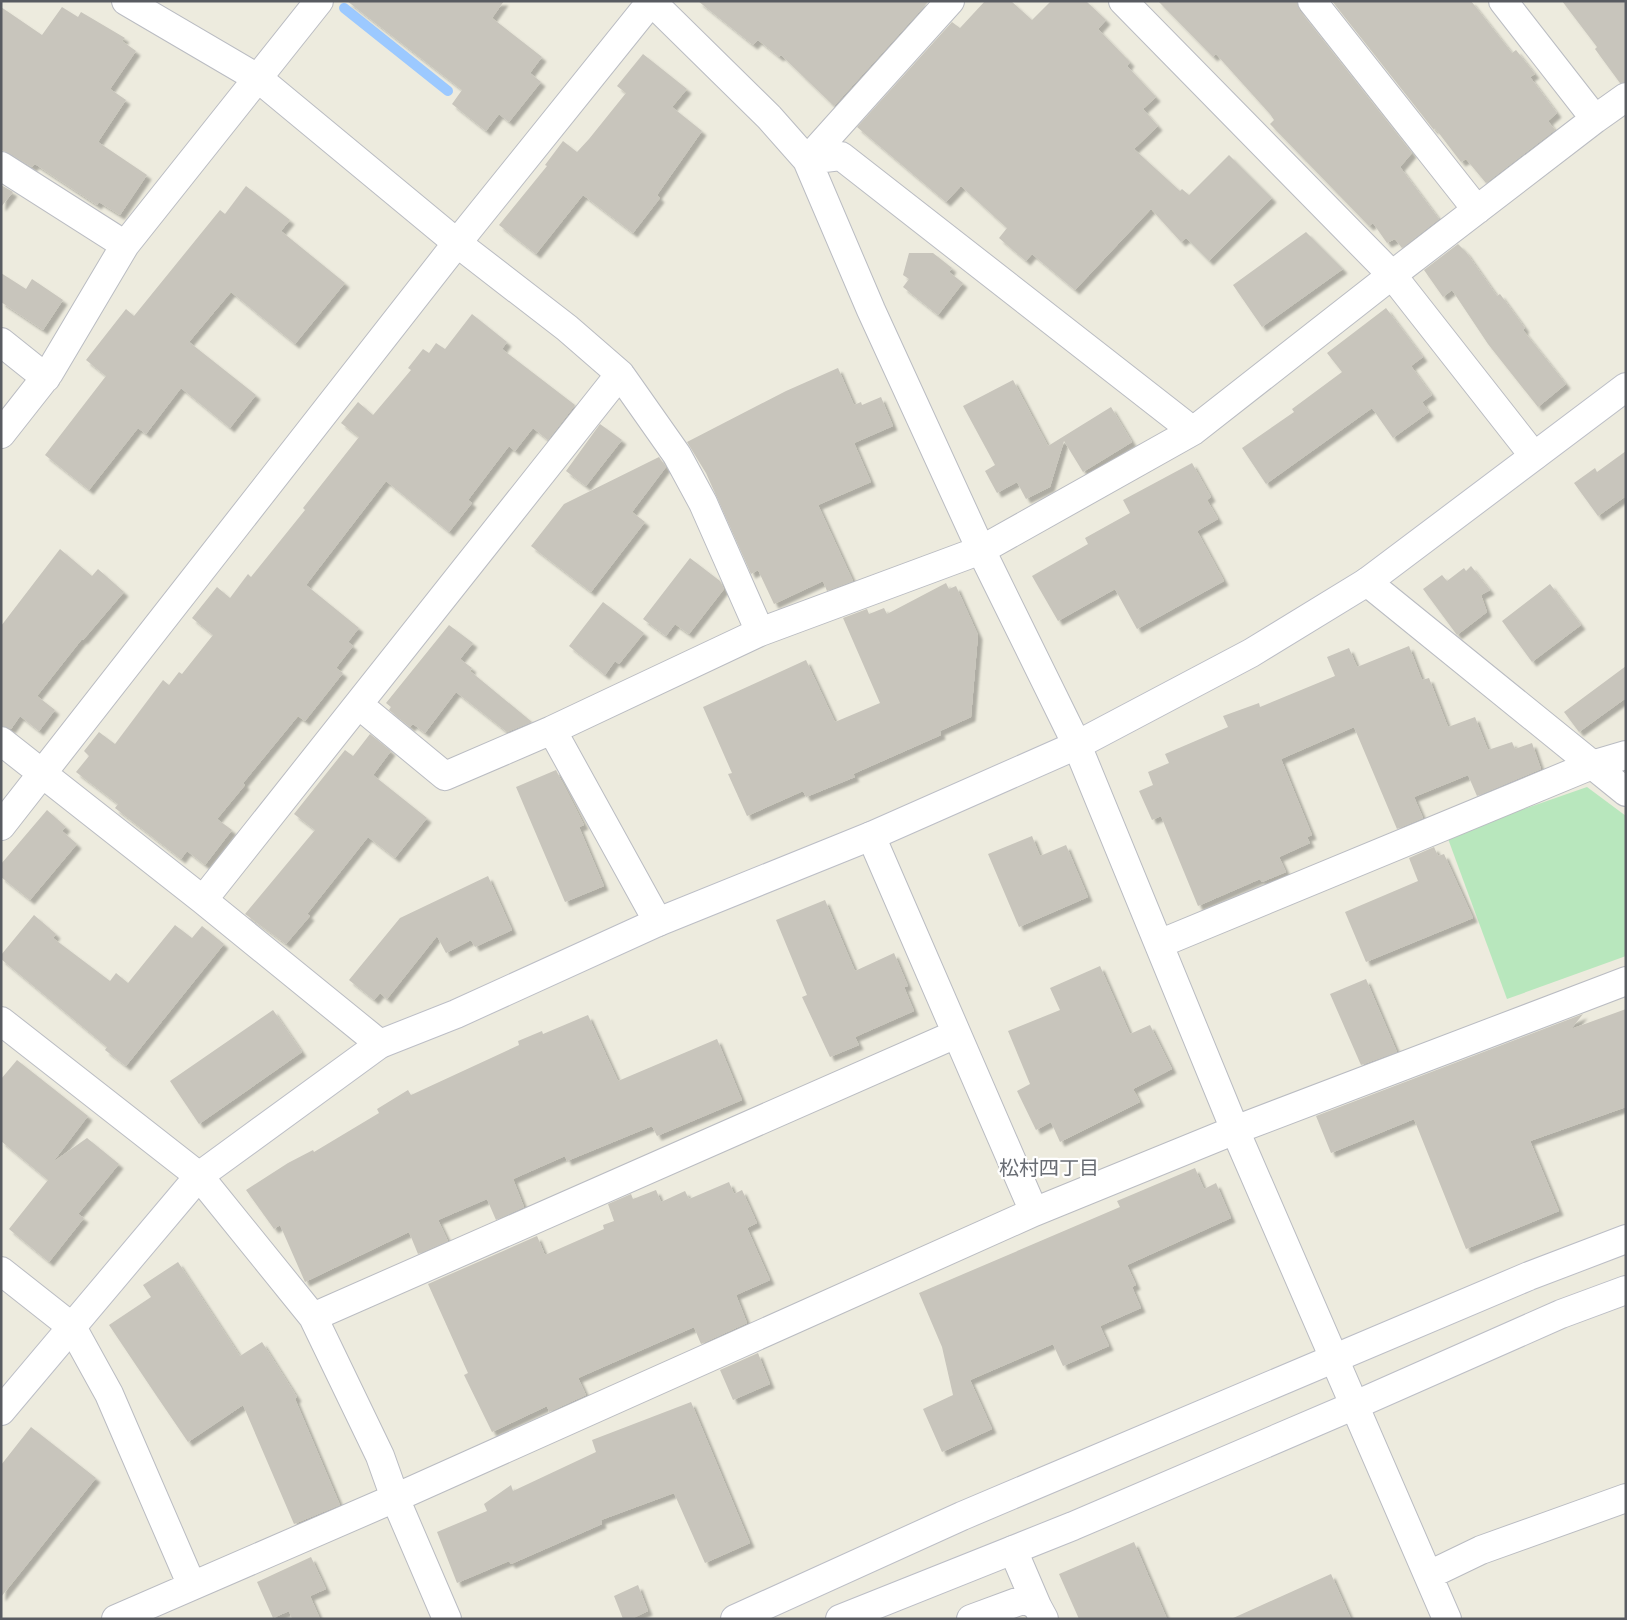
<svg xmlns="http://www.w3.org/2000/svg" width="1627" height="1620" font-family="'Alegreya Sans','Noto Sans JP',sans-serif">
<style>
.green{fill:#b8e7bd}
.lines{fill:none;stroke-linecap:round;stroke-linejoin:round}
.stream{stroke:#9cc9ff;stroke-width:10}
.building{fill:#c8c5bc;filter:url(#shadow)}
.street-casing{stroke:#babcc2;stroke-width:30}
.secondary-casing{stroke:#bcbec6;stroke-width:30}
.street{stroke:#fff;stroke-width:28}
.secondary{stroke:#fff;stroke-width:28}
.labels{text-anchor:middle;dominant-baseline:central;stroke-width:4.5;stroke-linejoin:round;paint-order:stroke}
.neighbourhood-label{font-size:20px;fill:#696d74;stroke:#fff}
</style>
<defs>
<filter id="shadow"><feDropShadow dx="4.5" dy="4.5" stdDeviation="1" flood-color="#0004"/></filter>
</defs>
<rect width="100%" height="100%" fill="#edebde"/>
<!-- green -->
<path class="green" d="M 1587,787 L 1626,816 L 1626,956 L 1507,999 L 1447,836 Z"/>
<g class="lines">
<!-- stream -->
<path class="stream" d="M 344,8 L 448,91"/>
</g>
<!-- building -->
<path class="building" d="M 347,1 L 504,1 L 492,18 L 542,57 L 530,73 L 541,82 L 509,122 L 499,114 L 486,131 L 452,104 L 462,90 Z
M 698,1 L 927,1 L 928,2 L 834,106 L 781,55 L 779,57 L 758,40 L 753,45 Z
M 985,1 L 1011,1 L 1032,20 L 1051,1 L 1086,1 L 1106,20 L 1098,29 L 1130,62 L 1127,66 L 1156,97 L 1143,109 L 1158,126 L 1134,149 L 1180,191 L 1182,189 L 1189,195 L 1229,155 L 1272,198 L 1209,261 L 1186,238 L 1181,242 L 1151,209 L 1075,290 L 1032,254 L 1026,261 L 999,238 L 1007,228 L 961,186 L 946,202 L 857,127 L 952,22 L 960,28 Z
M 1158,1 L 1297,1 L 1300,11 L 1412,153 L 1400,167 L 1439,219 L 1402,248 L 1395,239 L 1387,243 L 1373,223 L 1369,226 L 1270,124 L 1274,120 L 1270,114 L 1216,54 L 1213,57 Z
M 1332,1 L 1471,1 L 1512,53 L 1516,50 L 1535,74 L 1530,77 L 1557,113 L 1548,121 L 1555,130 L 1486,183 L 1466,159 L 1461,162 L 1435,128 L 1434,130 Z
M 1562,1 L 1626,1 L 1626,82 L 1620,83 L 1595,49 L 1597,47 Z
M 1,7 L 42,35 L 62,7 L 78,17 L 81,12 L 125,38 L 122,41 L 136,51 L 110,89 L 126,100 L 98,142 L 147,175 L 120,215 L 99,202 L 97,205 L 35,164 L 32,167 L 9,153 L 1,150 Z
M 643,54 L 687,89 L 672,107 L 702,131 L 657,195 L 660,198 L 633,233 L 583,195 L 536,254 L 499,225 L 547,166 L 545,165 L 563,141 L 577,152 L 589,139 L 626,93 L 617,86 Z
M 1,185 L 13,192 L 1,207 Z
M 246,186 L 290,220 L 281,231 L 345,283 L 295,344 L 231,292 L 189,342 L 256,395 L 230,428 L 181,388 L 146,434 L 138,428 L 89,490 L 45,455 L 106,376 L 86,360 L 126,309 L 134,316 L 220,210 L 225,214 Z
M 1306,232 L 1343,269 L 1262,327 L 1233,285 Z
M 1458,244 L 1466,252 L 1497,296 L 1500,294 L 1525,328 L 1523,330 L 1566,384 L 1538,407 L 1488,344 L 1452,290 L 1443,297 L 1424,270 Z
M 909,253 L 933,253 L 952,268 L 949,272 L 963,283 L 938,315 L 903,287 L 909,279 L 903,275 Z
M 1,273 L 26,289 L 32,279 L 63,300 L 43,330 L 1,302 Z
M 1386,308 L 1423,357 L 1411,366 L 1432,395 L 1422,402 L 1429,412 L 1393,438 L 1372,408 L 1266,484 L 1242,448 L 1294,412 L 1292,409 L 1342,372 L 1327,353 Z
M 472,314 L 507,342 L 502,349 L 575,405 L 548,440 L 533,428 L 515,451 L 509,446 L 468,500 L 472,503 L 449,532 L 386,481 L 306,585 L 359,628 L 348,642 L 353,646 L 336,668 L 343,673 L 305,721 L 298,716 L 243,783 L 245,785 L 217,819 L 232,830 L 205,865 L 187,851 L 181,859 L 115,808 L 118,804 L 76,772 L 89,756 L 84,751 L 99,732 L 115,744 L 163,680 L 169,685 L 179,672 L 182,674 L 213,635 L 192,618 L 217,587 L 230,598 L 248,574 L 251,577 L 305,510 L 303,508 L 359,437 L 341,423 L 358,402 L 373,415 L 411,370 L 408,368 L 423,349 L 429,353 L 436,343 L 445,349 Z
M 838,368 L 854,405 L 861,402 L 862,405 L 881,397 L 893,426 L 854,443 L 871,482 L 818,505 L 853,581 L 827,591 L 823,581 L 774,604 L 758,570 L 751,574 L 706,473 L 687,442 L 786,391 Z
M 1013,380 L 1048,446 L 1111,407 L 1132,442 L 1083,472 L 1064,441 L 1050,487 L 1026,499 L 1017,482 L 997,493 L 985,471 L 995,465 L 963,406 Z
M 600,424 L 622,440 L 586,486 L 566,471 Z
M 1626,451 L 1626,496 L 1598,516 L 1574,483 L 1595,468 L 1597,472 Z
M 659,457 L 666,467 L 632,512 L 645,522 L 591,592 L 531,546 L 564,504 Z
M 1192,463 L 1211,497 L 1207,500 L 1218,519 L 1197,531 L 1224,581 L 1137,629 L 1115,589 L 1058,621 L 1032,576 L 1088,544 L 1085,538 L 1130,513 L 1123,500 Z
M 60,549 L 92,576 L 98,569 L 124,592 L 83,640 L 82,639 L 37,696 L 55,710 L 39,731 L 20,716 L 11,729 L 1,726 L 1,626 Z
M 690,558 L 720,581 L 724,589 L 689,634 L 675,624 L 666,636 L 643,619 Z
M 1471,566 L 1490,590 L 1481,595 L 1487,612 L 1457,635 L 1423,589 L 1442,575 L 1447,581 L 1464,568 L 1466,571 Z
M 946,583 L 949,589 L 956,586 L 978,635 L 971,717 L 940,731 L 941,735 L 853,774 L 855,777 L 806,797 L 803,791 L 747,816 L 728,774 L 732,773 L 703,707 L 806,660 L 835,722 L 880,703 L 843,618 L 867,609 L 869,614 L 884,608 L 887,614 Z
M 1550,584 L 1581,625 L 1532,662 L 1502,621 Z
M 603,602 L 644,633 L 619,664 L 615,661 L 605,675 L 569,646 Z
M 449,625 L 473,643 L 460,659 L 472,668 L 470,671 L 532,722 L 507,732 L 456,692 L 425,733 L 413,724 L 410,727 L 389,710 L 391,707 L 386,703 Z
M 1409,646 L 1422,680 L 1429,678 L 1448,727 L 1475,717 L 1488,750 L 1512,742 L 1515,749 L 1532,743 L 1541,769 L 1477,796 L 1468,775 L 1414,797 L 1423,818 L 1397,829 L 1354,727 L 1281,759 L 1312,835 L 1307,837 L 1310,843 L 1279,857 L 1286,872 L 1262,882 L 1260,879 L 1198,906 L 1161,816 L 1152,820 L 1139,791 L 1153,785 L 1148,772 L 1169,763 L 1165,754 L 1228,727 L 1223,716 L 1259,703 L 1260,707 L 1335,676 L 1327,657 L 1349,648 L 1357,667 Z
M 1626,666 L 1626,698 L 1579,732 L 1564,712 Z
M 370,734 L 391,751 L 373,775 L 427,818 L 395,858 L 368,837 L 307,914 L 310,916 L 286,944 L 245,914 L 315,830 L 294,814 L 345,750 L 353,756 Z
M 556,770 L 584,825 L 579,827 L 604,886 L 565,902 L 516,787 Z
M 47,810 L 66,827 L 62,831 L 77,844 L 30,900 L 1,877 L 1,864 Z
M 1032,836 L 1040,856 L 1066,845 L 1088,897 L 1019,927 L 988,854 Z
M 1434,847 L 1438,856 L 1444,854 L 1473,918 L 1366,962 L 1345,912 L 1418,881 L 1409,858 Z
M 488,876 L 512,930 L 475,947 L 471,940 L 446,953 L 437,936 L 387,999 L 380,993 L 374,1000 L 349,980 L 400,918 Z
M 825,900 L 855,971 L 894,953 L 908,986 L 904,987 L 914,1011 L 855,1037 L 859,1045 L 830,1057 L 802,997 L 807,995 L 776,920 Z
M 34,915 L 56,934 L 53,938 L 110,981 L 116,973 L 128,983 L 175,925 L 192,938 L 202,926 L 224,944 L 126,1066 L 105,1050 L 107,1047 L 1,959 L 1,955 Z
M 1100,966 L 1130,1034 L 1150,1025 L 1172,1069 L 1133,1089 L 1140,1102 L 1060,1142 L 1051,1122 L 1036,1130 L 1017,1091 L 1030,1084 L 1008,1031 L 1060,1010 L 1050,988 Z
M 1366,979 L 1397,1052 L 1361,1065 L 1330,994 Z
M 1626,1009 L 1626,1107 L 1530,1141 L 1559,1211 L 1466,1249 L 1414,1119 L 1331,1153 L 1316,1116 L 1583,1014 L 1571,1029 Z
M 273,1010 L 302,1052 L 199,1124 L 170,1081 Z
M 588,1015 L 618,1081 L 717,1039 L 742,1100 L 657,1136 L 652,1126 L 567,1161 L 565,1156 L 513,1179 L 524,1207 L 496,1220 L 487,1199 L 438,1220 L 448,1241 L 418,1254 L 409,1232 L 305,1282 L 280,1225 L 274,1229 L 246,1190 L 288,1163 L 313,1150 L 314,1152 L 379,1113 L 377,1109 L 408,1090 L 411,1095 L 519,1045 L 518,1041 L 542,1031 L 543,1034 Z
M 17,1060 L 88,1116 L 53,1162 L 87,1138 L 119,1164 L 78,1214 L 84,1218 L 49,1262 L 9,1229 L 48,1180 L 1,1141 L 1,1079 Z
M 1195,1168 L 1204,1189 L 1216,1183 L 1231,1218 L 1127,1265 L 1136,1285 L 1132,1287 L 1141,1308 L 1100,1326 L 1109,1346 L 1063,1366 L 1053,1344 L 970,1380 L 992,1429 L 942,1452 L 923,1409 L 953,1395 L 942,1347 L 919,1293 L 1120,1207 L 1117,1201 Z
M 729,1182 L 734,1194 L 742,1190 L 757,1223 L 747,1228 L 770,1280 L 736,1295 L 747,1323 L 701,1344 L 694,1327 L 578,1378 L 586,1395 L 549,1412 L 547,1406 L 492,1432 L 464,1375 L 468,1373 L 428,1284 L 537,1236 L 545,1255 L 604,1229 L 603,1225 L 614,1221 L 608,1204 L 631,1194 L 633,1199 L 656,1190 L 661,1202 L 685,1191 L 689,1199 Z
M 178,1262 L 240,1356 L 262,1342 L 297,1397 L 295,1399 L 340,1505 L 294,1524 L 243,1405 L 188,1442 L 158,1398 L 109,1325 L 151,1297 L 143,1285 Z
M 758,1353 L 770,1384 L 733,1400 L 720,1370 Z
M 691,1402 L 750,1543 L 705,1563 L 674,1493 L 601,1520 L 602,1524 L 511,1564 L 509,1561 L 457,1583 L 437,1532 L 487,1511 L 484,1504 L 511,1485 L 513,1491 L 596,1452 L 592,1440 Z
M 31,1427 L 96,1478 L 1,1597 L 1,1465 Z
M 1134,1542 L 1167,1619 L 1079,1619 L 1059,1574 Z
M 311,1557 L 326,1589 L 310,1596 L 320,1619 L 292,1619 L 289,1611 L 273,1618 L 257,1582 Z
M 1331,1574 L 1351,1619 L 1231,1619 Z
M 638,1585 L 648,1611 L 631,1619 L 623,1619 L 614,1596 Z"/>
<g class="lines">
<!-- street casing -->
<g class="street-casing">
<path id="street" d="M 126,1 L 259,79 L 457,243 L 567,328 L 620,374 L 677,455 L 703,503 L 760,632
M 651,1 L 769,117 L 807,160 L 871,310 L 981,550 L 1077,745 L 1235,1130 L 1447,1619
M 1312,1 L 1477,210
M 1503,1 L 1595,119 L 1626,97
M 807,160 L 841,156 L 1193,431
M 807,160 L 950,1
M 1,166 L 125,245
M 1,342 L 46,378
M 1,434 L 49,373 L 125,245 L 319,1
M 1534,456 L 1392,275 L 1595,119
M 1367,582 L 1626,792
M 359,705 L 445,776 L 552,730
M 1,741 L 203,900 L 380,1044
M 1,826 L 457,243 L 650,3 L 649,1
M 871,836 L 1034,1212
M 203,900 L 620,374
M 658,922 L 552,730 L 760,632 L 981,550 L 1193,431 L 1392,275 L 1123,1
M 1159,944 L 1592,765 L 1626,755
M 1,1021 L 199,1176 L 313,1317 L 380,1456 L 395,1498 L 447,1619
M 1,1271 L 72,1327 L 109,1394 L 192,1586
M 313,1317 L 956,1034
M 1013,1550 L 1037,1606
M 1429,1575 L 1481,1550 L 1626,1498
M 116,1619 L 395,1498 L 1034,1212 L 1235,1130 L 1626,981
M 971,1619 L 1025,1599 L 1037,1606 L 1044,1619"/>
</g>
<!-- secondary casing -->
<g class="secondary-casing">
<path id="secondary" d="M 1,1411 L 199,1176 L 380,1044 L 456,1014 L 658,922 L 871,836 L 1077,745 L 1251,653 L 1367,582 L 1626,387
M 735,1619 L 962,1516 L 1529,1276 L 1626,1239
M 840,1619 L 1073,1526 L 1353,1406 L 1561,1314 L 1626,1290"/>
</g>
<!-- street -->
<use href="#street" class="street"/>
<!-- secondary -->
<use href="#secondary" class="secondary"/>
</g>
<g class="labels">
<!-- neighbourhood labels -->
<g class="neighbourhood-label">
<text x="1049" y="1169">松村四丁目</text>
</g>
</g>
<!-- border -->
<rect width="1627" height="1620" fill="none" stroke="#585b61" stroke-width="5"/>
</svg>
